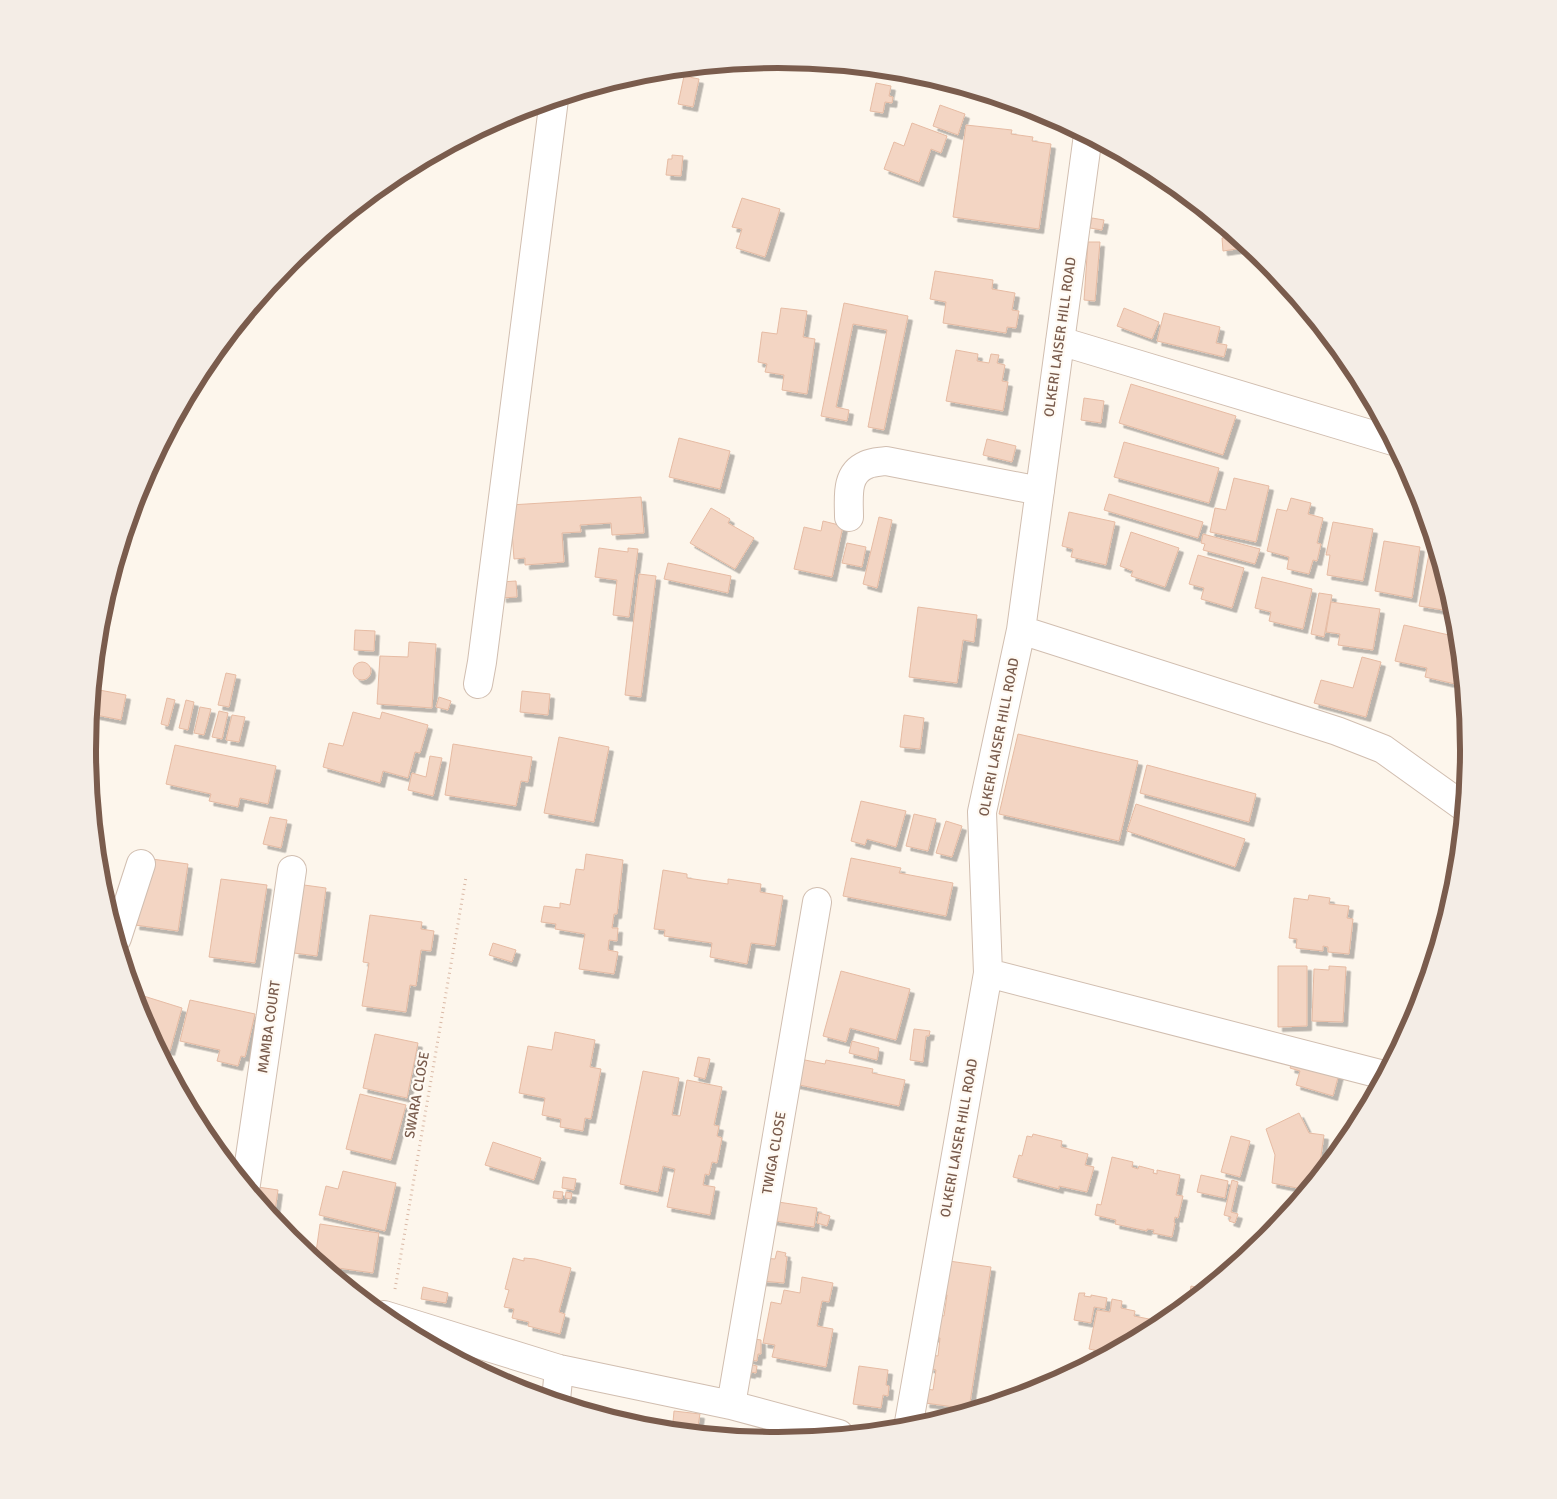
<svg xmlns="http://www.w3.org/2000/svg" width="1557" height="1499" font-family="Signika,sans-serif">
<style>
.building{fill:#f3d5c3;stroke:#e6bba3;filter:url(#shadow)}
.lines{fill:none;stroke-linecap:round;stroke-linejoin:round}
.minor-casing{stroke:#d1beb0;stroke-width:30}
.path{stroke:#d9b8a5;stroke-width:3;stroke-dasharray:1 4;stroke-linecap:butt}
.minor{stroke:#fff;stroke-width:28}
.labels{text-anchor:middle;dominant-baseline:central;stroke-width:4.5;stroke-linejoin:round;paint-order:stroke}
.street-label{font-size:14px;fill:#7a5c4d;stroke:#fffaf3}
.rim{fill:none;stroke:#7a5c4d;stroke-width:6}
</style>
<defs>
<filter id="shadow"><feDropShadow dx="4.5" dy="4.5" stdDeviation="0" flood-color="#0004"/></filter>
</defs>
<rect width="100%" height="100%" fill="#fdf6ec"/>
<!-- building -->
<path class="building" d="M 684,76 L 699,79 L 693,107 L 678,104 Z
M 876,83 L 891,86 L 889,96 L 893,97 L 892,103 L 885,102 L 883,113 L 870,111 Z
M 940,105 L 965,114 L 958,135 L 933,126 Z
M 912,123 L 947,136 L 941,153 L 931,149 L 919,182 L 884,169 L 894,142 L 904,146 Z
M 966,125 L 1012,130 L 1011,134 L 1033,137 L 1032,141 L 1051,144 L 1039,229 L 953,217 Z
M 1122,154 L 1139,163 L 1121,158 Z
M 672,155 L 683,156 L 681,176 L 666,175 L 668,159 L 672,159 Z
M 742,198 L 780,209 L 765,257 L 736,248 L 742,229 L 732,227 Z
M 1092,218 L 1104,220 L 1102,230 L 1090,228 Z
M 1237,236 L 1243,242 L 1244,248 L 1223,251 L 1222,238 Z
M 1088,242 L 1100,242 L 1095,301 L 1084,300 Z
M 935,271 L 993,280 L 992,289 L 1015,293 L 1012,310 L 1019,311 L 1016,328 L 1007,327 L 1006,333 L 943,323 L 946,302 L 930,299 Z
M 844,303 L 908,316 L 884,430 L 868,427 L 887,330 L 853,324 L 836,407 L 849,410 L 847,421 L 821,416 Z
M 781,308 L 807,311 L 803,337 L 815,339 L 807,394 L 782,390 L 784,375 L 765,372 L 767,364 L 758,362 L 762,332 L 777,334 Z
M 1124,308 L 1159,322 L 1152,339 L 1117,326 Z
M 1164,313 L 1220,327 L 1216,343 L 1227,345 L 1224,357 L 1157,341 Z
M 956,350 L 978,354 L 977,361 L 989,363 L 991,354 L 999,355 L 997,363 L 1005,365 L 1002,381 L 1008,382 L 1003,411 L 946,401 Z
M 1131,384 L 1236,416 L 1223,455 L 1119,423 Z
M 1084,398 L 1104,401 L 1101,423 L 1081,420 Z
M 679,438 L 730,451 L 720,489 L 669,477 Z
M 987,439 L 1016,446 L 1012,462 L 983,455 Z
M 1124,442 L 1219,468 L 1209,503 L 1114,477 Z
M 1234,478 L 1269,486 L 1256,542 L 1210,532 L 1215,508 L 1226,510 Z
M 1109,494 L 1203,522 L 1198,538 L 1104,510 Z
M 641,497 L 644,533 L 612,535 L 611,523 L 580,525 L 581,532 L 562,533 L 564,562 L 525,565 L 525,558 L 514,559 L 510,505 Z
M 1291,498 L 1311,503 L 1308,514 L 1323,518 L 1317,543 L 1321,544 L 1317,561 L 1313,560 L 1309,574 L 1287,569 L 1289,557 L 1267,551 L 1277,509 L 1287,511 Z
M 711,508 L 730,519 L 728,523 L 754,538 L 735,569 L 690,543 Z
M 1069,512 L 1115,522 L 1106,565 L 1071,557 L 1073,549 L 1062,546 Z
M 879,517 L 892,520 L 877,588 L 863,584 Z
M 823,521 L 843,526 L 832,577 L 794,569 L 804,527 L 821,531 Z
M 1333,522 L 1373,529 L 1363,581 L 1327,575 L 1330,555 L 1326,555 Z
M 1131,532 L 1179,548 L 1165,587 L 1131,576 L 1133,571 L 1120,566 Z
M 1203,534 L 1260,549 L 1255,564 L 1203,550 L 1205,544 L 1201,543 Z
M 1384,541 L 1420,547 L 1412,598 L 1375,591 Z
M 847,543 L 866,547 L 862,567 L 842,563 Z
M 599,548 L 628,552 L 628,548 L 638,549 L 629,617 L 613,615 L 617,580 L 595,577 Z
M 1429,554 L 1438,556 L 1455,612 L 1419,606 Z
M 1198,555 L 1244,568 L 1232,608 L 1201,599 L 1204,588 L 1189,584 Z
M 668,563 L 731,576 L 728,593 L 664,579 Z
M 639,574 L 656,576 L 641,697 L 625,695 Z
M 1262,577 L 1312,589 L 1303,629 L 1269,621 L 1271,612 L 1255,608 Z
M 516,581 L 517,597 L 502,598 L 501,582 Z
M 1319,593 L 1332,595 L 1324,637 L 1311,634 Z
M 1331,602 L 1380,609 L 1373,650 L 1338,645 L 1340,634 L 1326,632 Z
M 918,607 L 977,615 L 974,642 L 963,640 L 957,683 L 909,677 Z
M 1404,625 L 1458,637 L 1460,661 L 1455,684 L 1425,677 L 1427,668 L 1395,661 Z
M 355,630 L 375,631 L 374,651 L 354,650 Z
M 409,642 L 436,644 L 432,708 L 377,704 L 380,656 L 408,657 Z
M 1362,657 L 1381,662 L 1366,717 L 1314,703 L 1321,680 L 1353,688 Z
M353 671a9 9 0 1 1 18 0a9 9 0 1 1-18 0Z
M 226,673 L 236,675 L 229,707 L 218,705 Z
M 94,689 L 126,695 L 121,720 L 91,714 Z
M 522,691 L 550,694 L 548,715 L 520,712 Z
M 439,697 L 451,701 L 448,710 L 436,707 Z
M 167,698 L 175,700 L 168,726 L 161,724 Z
M 186,700 L 194,702 L 188,730 L 179,728 Z
M 200,707 L 211,709 L 204,735 L 194,733 Z
M 219,711 L 228,713 L 222,739 L 212,737 Z
M 353,712 L 380,719 L 382,712 L 428,725 L 420,753 L 415,752 L 408,778 L 383,771 L 380,783 L 323,767 L 329,743 L 343,746 Z
M 232,715 L 245,717 L 239,742 L 226,740 Z
M 904,715 L 924,718 L 920,749 L 900,747 Z
M 1018,734 L 1138,761 L 1119,841 L 999,814 Z
M 559,737 L 609,747 L 594,822 L 544,813 Z
M 453,744 L 532,757 L 528,782 L 521,781 L 516,806 L 445,795 Z
M 175,745 L 276,766 L 268,804 L 240,798 L 238,807 L 209,801 L 211,794 L 166,784 Z
M 430,756 L 442,758 L 433,796 L 408,790 L 412,773 L 426,777 Z
M 1147,765 L 1256,794 L 1249,822 L 1140,793 Z
M 861,801 L 906,811 L 896,847 L 867,839 L 865,845 L 851,841 Z
M 1136,804 L 1245,839 L 1235,867 L 1127,831 Z
M 914,814 L 936,819 L 928,851 L 906,846 Z
M 270,817 L 287,820 L 281,848 L 263,844 Z
M 946,821 L 962,826 L 952,857 L 936,853 Z
M 586,854 L 623,860 L 617,914 L 614,914 L 612,928 L 618,928 L 617,941 L 609,940 L 608,950 L 618,952 L 614,974 L 579,969 L 585,934 L 555,929 L 556,924 L 541,922 L 544,906 L 560,908 L 560,903 L 570,905 L 576,869 L 584,870 Z
M 145,858 L 188,864 L 178,931 L 135,925 Z
M 851,858 L 901,868 L 899,873 L 953,883 L 946,916 L 843,896 Z
M 663,870 L 687,874 L 687,878 L 728,884 L 728,879 L 761,884 L 760,892 L 783,896 L 775,946 L 751,943 L 747,964 L 710,957 L 712,943 L 664,936 L 665,930 L 654,929 Z
M 221,879 L 267,885 L 255,963 L 209,957 Z
M 304,885 L 326,888 L 317,956 L 294,953 Z
M 1309,895 L 1330,898 L 1329,904 L 1349,906 L 1347,918 L 1353,919 L 1349,954 L 1328,952 L 1328,947 L 1323,946 L 1323,951 L 1296,948 L 1297,939 L 1289,938 L 1294,898 L 1308,900 Z
M 370,915 L 422,922 L 421,929 L 434,931 L 431,951 L 421,950 L 416,986 L 410,985 L 406,1012 L 362,1006 L 369,963 L 363,962 Z
M 493,943 L 516,950 L 512,962 L 489,955 Z
M 1278,966 L 1307,966 L 1307,1026 L 1278,1027 Z
M 1329,966 L 1346,967 L 1343,1022 L 1312,1021 L 1314,969 L 1329,970 Z
M 841,971 L 910,989 L 896,1040 L 850,1028 L 846,1042 L 823,1036 Z
M 134,993 L 182,1008 L 170,1051 L 158,1047 L 140,1014 Z
M 190,1000 L 255,1014 L 245,1057 L 241,1056 L 238,1066 L 217,1061 L 220,1050 L 180,1041 Z
M 914,1029 L 930,1031 L 929,1036 L 926,1036 L 923,1062 L 910,1060 Z
M 555,1032 L 595,1040 L 590,1067 L 601,1069 L 591,1119 L 585,1118 L 583,1131 L 560,1127 L 561,1119 L 542,1115 L 545,1098 L 519,1093 L 528,1046 L 552,1050 Z
M 375,1034 L 418,1043 L 407,1098 L 363,1088 Z
M 852,1041 L 879,1048 L 877,1060 L 849,1053 Z
M 698,1057 L 710,1059 L 705,1079 L 694,1076 Z
M 1294,1057 L 1340,1070 L 1333,1096 L 1296,1085 L 1300,1071 L 1290,1068 Z
M 795,1058 L 825,1064 L 826,1060 L 873,1069 L 872,1073 L 905,1080 L 899,1106 L 790,1083 Z
M 643,1071 L 679,1078 L 672,1115 L 680,1116 L 687,1080 L 722,1087 L 714,1125 L 719,1126 L 717,1136 L 722,1138 L 717,1163 L 712,1162 L 709,1175 L 705,1174 L 703,1185 L 715,1187 L 710,1215 L 667,1207 L 675,1169 L 663,1166 L 658,1192 L 620,1184 Z
M 360,1094 L 406,1105 L 391,1160 L 346,1149 Z
M 1299,1113 L 1309,1133 L 1324,1135 L 1318,1176 L 1307,1190 L 1272,1183 L 1275,1155 L 1266,1129 Z
M 1033,1134 L 1062,1141 L 1061,1147 L 1088,1154 L 1085,1165 L 1094,1167 L 1087,1192 L 1059,1186 L 1059,1189 L 1013,1177 L 1019,1155 L 1022,1156 L 1027,1136 L 1032,1137 Z
M 1231,1136 L 1250,1141 L 1240,1177 L 1221,1172 Z
M 493,1142 L 541,1158 L 534,1180 L 485,1165 Z
M 1112,1157 L 1133,1162 L 1132,1167 L 1138,1169 L 1139,1166 L 1154,1170 L 1153,1173 L 1157,1174 L 1157,1170 L 1180,1175 L 1176,1195 L 1183,1196 L 1178,1218 L 1175,1217 L 1174,1222 L 1175,1223 L 1172,1237 L 1153,1233 L 1154,1230 L 1147,1229 L 1147,1231 L 1115,1224 L 1116,1220 L 1095,1215 L 1097,1204 L 1101,1205 Z
M 343,1171 L 396,1183 L 385,1231 L 319,1215 L 326,1186 L 338,1189 Z
M 1201,1175 L 1228,1181 L 1225,1198 L 1197,1192 Z
M 563,1177 L 576,1179 L 574,1190 L 562,1188 Z
M 1232,1180 L 1238,1182 L 1231,1212 L 1238,1214 L 1235,1223 L 1229,1221 L 1231,1217 L 1224,1215 Z
M 258,1187 L 278,1190 L 275,1211 L 267,1209 L 256,1197 Z
M 554,1191 L 563,1192 L 562,1199 L 553,1198 Z
M 566,1192 L 572,1193 L 571,1199 L 565,1198 Z
M 772,1201 L 817,1208 L 814,1227 L 769,1220 Z
M 819,1213 L 830,1216 L 827,1226 L 817,1223 Z
M 320,1224 L 379,1233 L 373,1273 L 324,1266 L 315,1259 Z
M 777,1251 L 786,1253 L 785,1256 L 787,1257 L 784,1283 L 761,1281 L 764,1258 L 775,1259 Z
M 513,1258 L 524,1261 L 524,1258 L 535,1259 L 571,1268 L 559,1312 L 565,1314 L 560,1334 L 528,1326 L 529,1322 L 512,1318 L 514,1309 L 504,1307 L 509,1290 L 505,1289 Z
M 949,1261 L 991,1267 L 969,1409 L 925,1403 L 927,1389 L 933,1390 L 936,1370 L 929,1368 L 931,1355 L 938,1356 L 940,1338 L 931,1337 L 940,1315 L 944,1316 L 947,1295 L 940,1293 Z
M 802,1277 L 833,1283 L 829,1302 L 822,1301 L 817,1326 L 833,1329 L 826,1367 L 772,1357 L 775,1345 L 763,1343 L 771,1302 L 781,1304 L 784,1290 L 800,1293 Z
M 1191,1286 L 1205,1289 L 1186,1305 L 1188,1292 L 1190,1292 Z
M 423,1287 L 448,1293 L 446,1303 L 421,1299 Z
M 1079,1293 L 1085,1293 L 1084,1296 L 1091,1297 L 1091,1295 L 1107,1298 L 1105,1309 L 1094,1307 L 1091,1323 L 1074,1320 Z
M 1112,1299 L 1122,1301 L 1121,1308 L 1135,1311 L 1134,1316 L 1164,1322 L 1104,1355 L 1104,1352 L 1089,1349 L 1097,1310 L 1110,1312 Z
M 748,1338 L 761,1340 L 761,1354 L 758,1354 L 757,1361 L 745,1359 Z
M 748,1364 L 757,1366 L 756,1373 L 751,1372 L 751,1374 L 746,1373 Z
M 859,1366 L 888,1370 L 886,1385 L 889,1386 L 888,1396 L 883,1395 L 881,1408 L 853,1404 Z
M 674,1411 L 700,1414 L 698,1426 L 673,1422 Z
M 773,1433 L 797,1437 L 797,1438 L 772,1440 Z"/>
<g class="lines">
<!-- minor casing -->
<g class="minor-casing">
<path id="minor" d="M 1060,341 L 1393,441
M 849,517 C 849,498 845,474 866,465 C 872,462 880,462 886,461 L 1040,491
M 1021,630 L 1337,731 L 1383,749 L 1464,807
M 478,684 L 482,662 L 554,99
M 117,938 L 141,864
M 988,973 L 1384,1075
M 246,1184 L 292,870
M 384,1315 L 559,1369 L 731,1405 L 839,1434
M 556,1400 L 559,1369
M 731,1405 L 817,902
M 908,1428 L 988,973 L 982,812 L 1021,630 L 1088,135"/>
</g>
<!-- path -->
<path class="path" d="M 395,1289 L 466,877"/>
<!-- minor -->
<use href="#minor" class="minor"/>
</g>
<g class="labels">
<!-- street labels -->
<g class="street-label">
<text transform="translate(1060 337) rotate(-82)">OLKERI LAISER HILL ROAD</text>
<text transform="translate(999 737) rotate(-79)">OLKERI LAISER HILL ROAD</text>
<text transform="translate(269 1027) rotate(-82)">MAMBA COURT</text>
<text transform="translate(417 1095) rotate(-80)">SWARA CLOSE</text>
<text transform="translate(959 1138) rotate(-80)">OLKERI LAISER HILL ROAD</text>
<text transform="translate(774 1153) rotate(-80)">TWIGA CLOSE</text>
</g>
</g>
<!-- crop -->
<path d="M0 0H1557V1499H0ZM96 750a682 682 0 1 1 1364 0a682 682 0 1 1-1364 0Z" fill="#f4ede6" fill-rule="evenodd"/>
<path class="rim" d="M96 750a682 682 0 1 1 1364 0a682 682 0 1 1-1364 0Z"/>
</svg>
